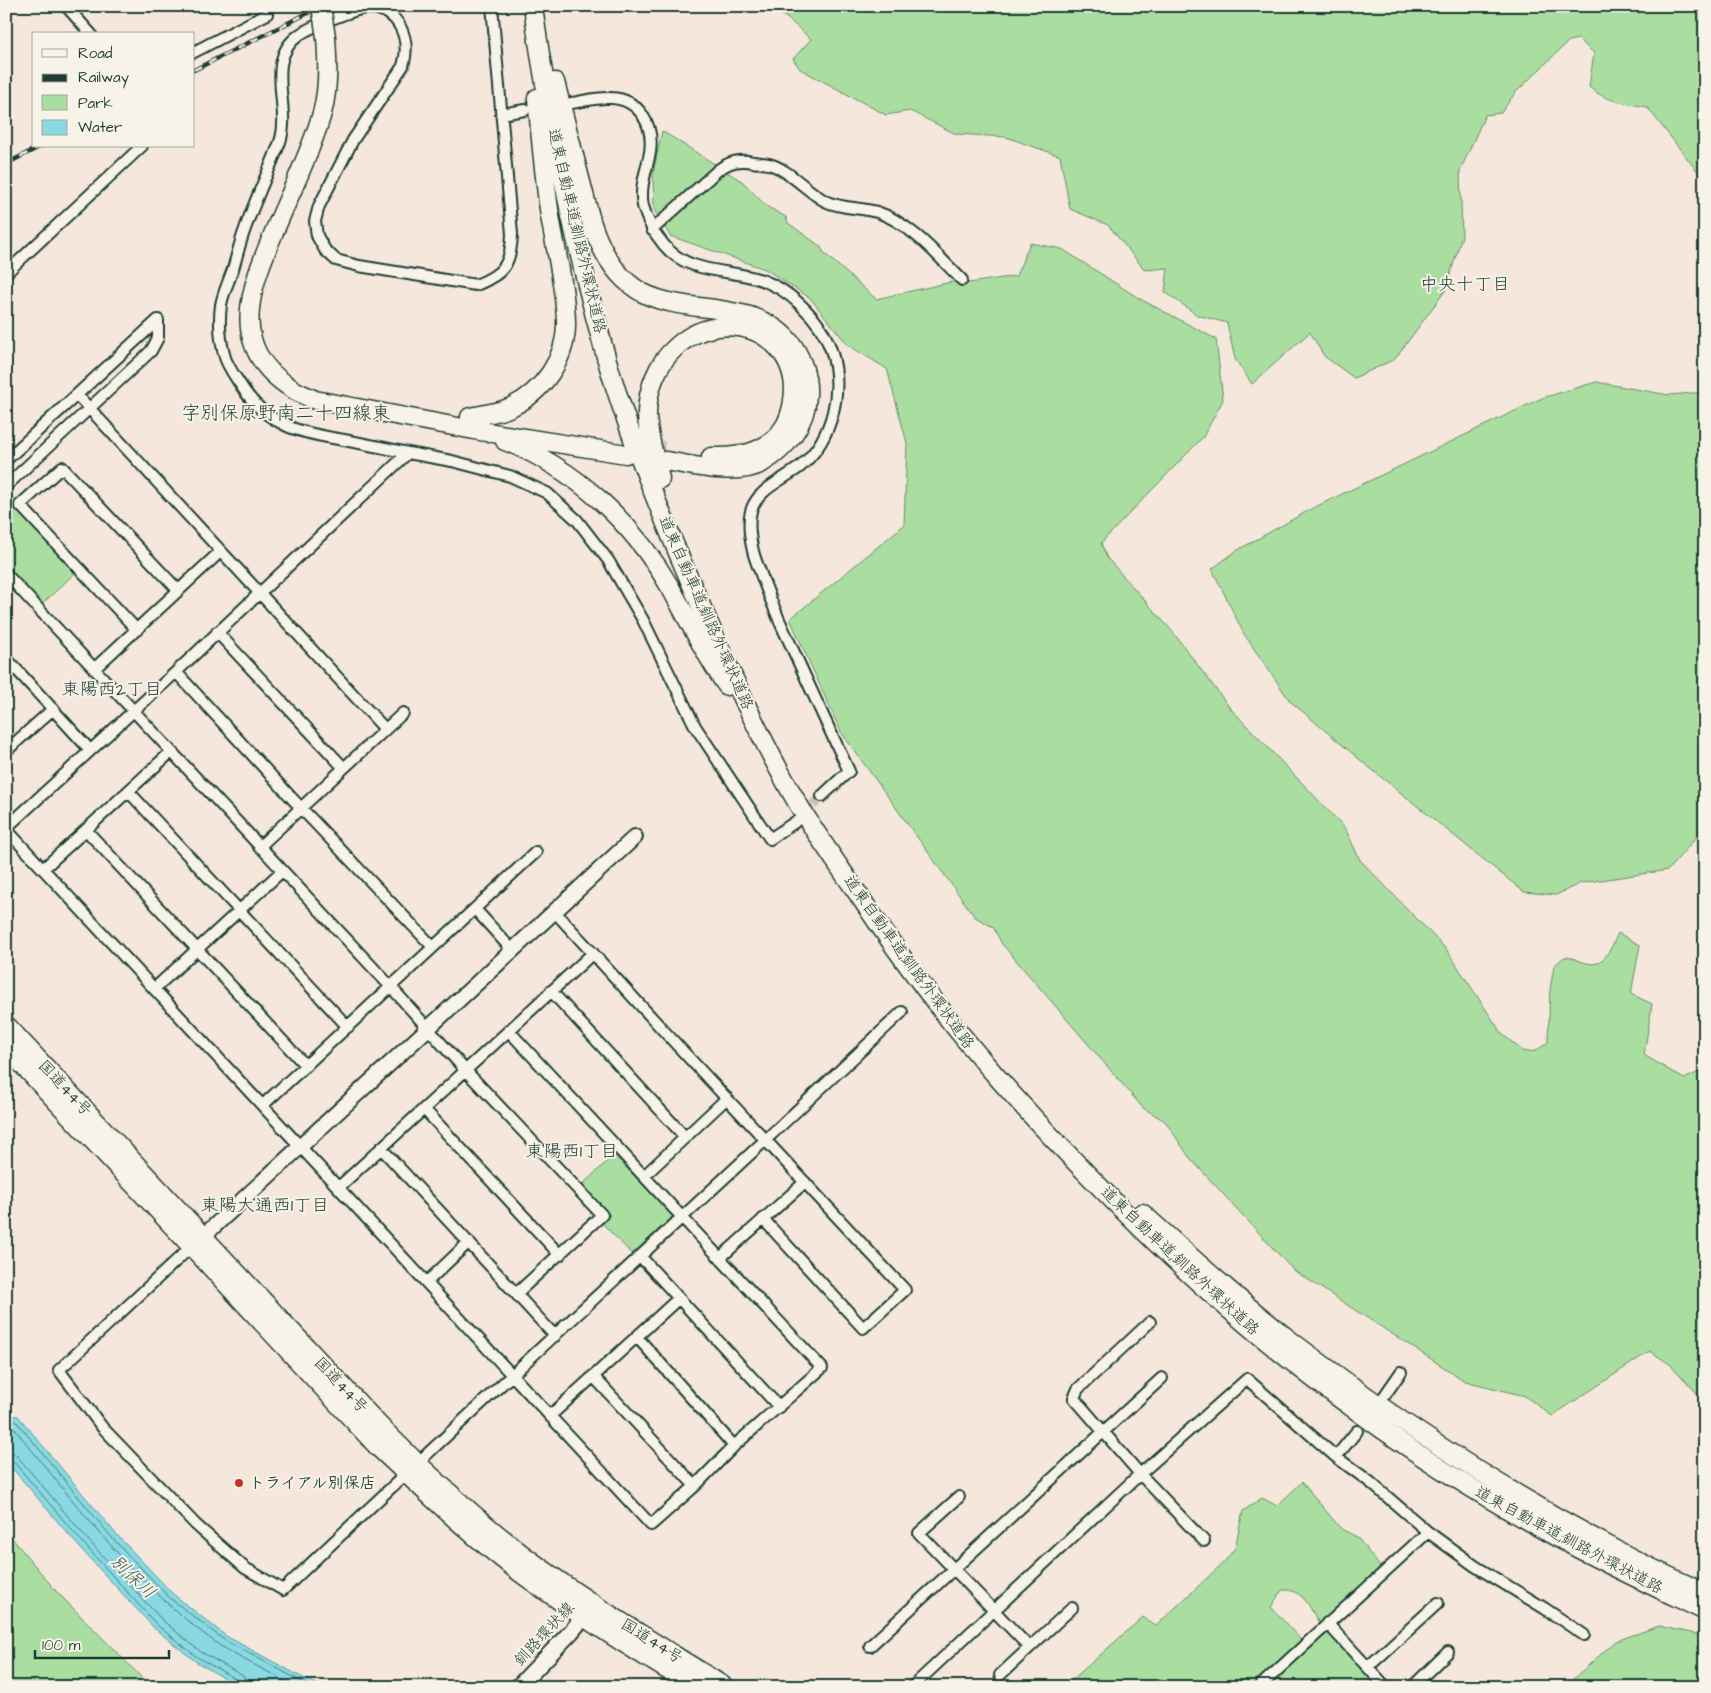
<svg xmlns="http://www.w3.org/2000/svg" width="1711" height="1693" font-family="'Architects Daughter','Klee One',sans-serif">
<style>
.green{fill:#aadea1;stroke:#648e6a}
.water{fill:#88d9e2;stroke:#5e9b9c}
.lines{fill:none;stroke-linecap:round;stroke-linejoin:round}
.shore{stroke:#497b7a;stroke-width:1}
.street-tunnel{stroke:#cac5ba;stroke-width:10;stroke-dasharray:10 5;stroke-linecap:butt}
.highway-tunnel{stroke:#cac5ba;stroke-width:18;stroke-dasharray:18 9;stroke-linecap:butt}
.street-casing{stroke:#1f3d34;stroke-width:14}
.secondary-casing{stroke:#1f3d34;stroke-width:18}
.primary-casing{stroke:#1f3d34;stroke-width:19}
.highway-casing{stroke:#1f3d34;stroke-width:21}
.street{stroke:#f7f3e8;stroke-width:10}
.secondary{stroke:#f7f3e8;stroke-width:14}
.primary{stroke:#f7f3e8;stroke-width:15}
.highway{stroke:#f7f3e8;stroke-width:18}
.rail-casing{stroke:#1f3d34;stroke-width:4.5}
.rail{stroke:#f7f3e8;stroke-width:2.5;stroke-dasharray:8;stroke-linecap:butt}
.highway-bridge-casing{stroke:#1f3d34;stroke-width:21;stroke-linecap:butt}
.highway-bridge{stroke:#f7f3e8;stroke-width:18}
.poi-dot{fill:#c8321e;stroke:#f7f3e8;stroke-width:2}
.labels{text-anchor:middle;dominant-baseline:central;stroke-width:4;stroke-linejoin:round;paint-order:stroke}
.street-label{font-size:16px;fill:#1f3d34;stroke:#f7f3e8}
.poi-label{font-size:16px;font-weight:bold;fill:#1f3d34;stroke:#f7f3e8;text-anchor:start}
.neighbourhood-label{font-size:18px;fill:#1f3d34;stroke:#f7f3e8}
.water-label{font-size:18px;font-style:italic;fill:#345c57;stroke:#f7f3e8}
.quarter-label{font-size:19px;fill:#1f3d34;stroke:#f7f3e8}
</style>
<rect width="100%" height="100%" fill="#f5e7db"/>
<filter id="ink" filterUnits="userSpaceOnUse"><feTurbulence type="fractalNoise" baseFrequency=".02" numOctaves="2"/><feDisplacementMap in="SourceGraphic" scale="10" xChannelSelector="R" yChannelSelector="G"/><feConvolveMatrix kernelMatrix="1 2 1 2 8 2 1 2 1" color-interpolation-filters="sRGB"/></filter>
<g filter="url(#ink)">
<!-- green -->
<path class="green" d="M 767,6 L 1705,6 L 1705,181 L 1647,107 C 1625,103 1607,102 1589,87 L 1594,53 L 1578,39 L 1569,41 L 1515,93 L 1501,113 L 1485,115 L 1460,171 L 1462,236 L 1445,291 L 1395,359 L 1354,378 L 1324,356 L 1310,332 L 1252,384 L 1235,359 L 1227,323 L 1197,315 L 1165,292 L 1168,268 L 1145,270 L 1108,225 L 1070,209 L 1060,156 L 1006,137 L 956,134 L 910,111 L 886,115 L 800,69 L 793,59 L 811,39 L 787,18 Z
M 662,131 L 743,182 L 766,206 L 786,217 L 788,223 L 820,246 L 824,253 L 876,299 L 951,282 L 969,283 L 1016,276 L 1030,243 L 1062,249 L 1140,299 L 1216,339 L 1223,400 L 1203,437 L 1101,543 L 1107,558 L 1172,631 L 1230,708 L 1345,828 L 1360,860 L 1446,949 L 1502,1034 L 1524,1052 L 1536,1051 L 1548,1042 L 1550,990 L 1554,966 L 1564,957 C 1573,957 1578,961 1587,963 C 1604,969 1613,944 1618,933 L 1640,945 L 1631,994 L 1652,1004 L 1644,1055 L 1684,1079 L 1705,1069 L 1705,1402 L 1671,1365 L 1650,1351 L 1552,1416 L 1525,1396 L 1465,1381 L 1293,1270 L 1190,1158 L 1165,1121 L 1143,1108 L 1002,944 L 993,927 L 975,917 L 841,732 L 790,619 L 904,525 L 907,443 L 887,369 L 848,345 L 810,298 L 765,269 L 670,236 L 654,210 L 653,174 Z
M 1596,382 L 1669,395 L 1705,392 L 1705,827 L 1668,870 L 1581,883 L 1556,895 L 1524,892 L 1365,764 L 1290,701 L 1244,634 L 1212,569 L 1236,551 L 1313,508 L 1542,398 Z
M 12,506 L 75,573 L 42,604 L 6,566 L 6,512 Z
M 614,1155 L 673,1216 L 632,1254 L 602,1223 L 610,1215 L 582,1185 Z
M 1302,1482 L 1341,1529 L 1357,1537 L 1381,1568 L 1319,1623 C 1309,1607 1304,1589 1282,1590 L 1271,1607 L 1309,1649 L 1328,1633 L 1378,1687 L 1064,1687 L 1143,1617 L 1156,1626 L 1225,1561 L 1235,1548 L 1243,1511 L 1262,1498 L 1277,1506 Z
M 6,1531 L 56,1591 L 151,1687 L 6,1687 Z
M 1659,1626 L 1705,1636 L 1705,1687 L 1564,1687 L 1616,1641 Z"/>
<!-- water -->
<path class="water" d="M 6,1410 L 7,1415 L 18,1416 L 117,1535 L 174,1595 L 226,1636 L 305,1679 L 325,1687 L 239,1687 L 195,1661 L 154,1628 L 81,1549 L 6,1461 Z"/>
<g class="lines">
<!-- shore -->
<path class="shore" d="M 6,1420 L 16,1421 L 113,1539 L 171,1599 L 224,1640 L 312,1687
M 6,1426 L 13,1427 C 76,1504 137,1587 219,1645 C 242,1660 272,1673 296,1687
M 6,1452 L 12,1452 L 17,1456 L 89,1541 L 162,1620 L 201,1652 L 243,1676 L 246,1681 L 247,1687
M 6,1458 L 12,1460 L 85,1545 L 157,1625 L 197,1657 L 239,1681 L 241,1687"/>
<!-- street-tunnel -->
<path class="street-tunnel" d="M 802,816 L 822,796"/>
<!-- highway-tunnel -->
<path class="highway-tunnel" d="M 623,443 L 664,450"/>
<!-- street casing -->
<g class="street-casing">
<path id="street" d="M 66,6 L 91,34
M 194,52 L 267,14
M 571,103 C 584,101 598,97 611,98 C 640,99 654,126 650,152 C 647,170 639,187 643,206 C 647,221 654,233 664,245 C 687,273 724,269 755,278 C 787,286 821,319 831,350 C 844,390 833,438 801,466 C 785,479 757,489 751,511 C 748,522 750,540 753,551 C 755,560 759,568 762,577 C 770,598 778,619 788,639 C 808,683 828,727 849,771 L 822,796
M 501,114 L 525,110
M 652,230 L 718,170 C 729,162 739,159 753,162 C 759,163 766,163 772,165 C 790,171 808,192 825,201 C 841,209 860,207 877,212 C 909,222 939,257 962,280
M 6,273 L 142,146
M 77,395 L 385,729
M 408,453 C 385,448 361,443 338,439 C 321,436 303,433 287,426 C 267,417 251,402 240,384 C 234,375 226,364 224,354 C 220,339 219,321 221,305 C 223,293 229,281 233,269 C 237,256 240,242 245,229 C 255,200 269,171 280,142 C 292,107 263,61 299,35 C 310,27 355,8 369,8 C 400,9 411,40 403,66 L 353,140 L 319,206 L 315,221 L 317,236 L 325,250 L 336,260 L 359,266 L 476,285 C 504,274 511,264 512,234 L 492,6
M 6,460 L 158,320
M 6,486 L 151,351 L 158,338 L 158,320
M 6,574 L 391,987 L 466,1071 L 602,1215 L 517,1293
M 137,630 L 20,505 L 62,467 L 178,590
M 217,632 L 344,768
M 6,658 L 90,750
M 94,669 L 221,551
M 176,672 L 300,807 L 433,947
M 6,751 L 53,709
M 129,792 L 348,1027
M 6,828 L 176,672 L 408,453 L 452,461 L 510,476 L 547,493 L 577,520 L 608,560 L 643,620 L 695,726 L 770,839 L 795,822
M 6,829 L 651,1525 L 695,1486 L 734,1446 L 822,1368 L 509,1031
M 86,830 L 306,1066
M 259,847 L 403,713
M 43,869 L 171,752
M 475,909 L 513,951
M 555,912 L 664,1031 L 905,1290 L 863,1328 L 763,1219
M 154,989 L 282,871
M 551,991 L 685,1137
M 263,1105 L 536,852
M 424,1109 L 560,1255
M 381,1148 L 555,1336
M 644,1176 L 727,1098
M 339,1187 L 593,953
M 192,1246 L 59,1370 L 102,1427 L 196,1525 L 245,1568 L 283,1590 C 487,1395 697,1206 902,1012
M 640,1256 L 779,1407
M 720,1258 L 805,1182
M 427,1282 L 469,1242
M 1150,1322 L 1078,1389 L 1074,1398 L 1140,1474 L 1204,1541
M 637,1337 L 734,1446
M 593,1376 L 695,1486
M 1385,1395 L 1401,1372
M 550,1416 L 679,1298
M 1336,1457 L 1357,1431
M 959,1497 L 919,1533 L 1029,1647
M 1327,1623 L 1386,1687
M 870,1646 L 1162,1378
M 1368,1667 L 1438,1603
M 1000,1675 L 1072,1608
M 912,1687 L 1140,1474 L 1247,1379 L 1336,1457 L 1370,1482 L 1428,1532 L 1475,1566 L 1544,1608 L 1584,1635
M 1259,1687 L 1428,1532
M 1412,1687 L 1448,1652"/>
</g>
<!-- secondary casing -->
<g class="secondary-casing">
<path id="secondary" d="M 197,1242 L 635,837"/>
</g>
<!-- primary casing -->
<g class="primary-casing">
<path id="primary" d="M 518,1687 L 571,1632 L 590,1609"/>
</g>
<!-- highway casing -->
<g class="highway-casing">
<path id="highway" d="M 533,6 C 542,75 556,144 570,212 C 582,266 595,320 611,374 C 637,457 670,537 706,617 C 734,680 763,744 798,804 C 816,834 836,862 856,891 C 893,946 931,1000 974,1050 C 1012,1096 1053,1139 1094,1181 C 1176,1266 1265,1345 1361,1414 C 1414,1453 1471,1489 1528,1521 C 1585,1554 1645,1582 1705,1611
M 326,37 C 328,66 329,95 319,123 C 307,160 289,196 274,232 C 250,289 227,347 291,388 C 298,393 307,396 315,400 L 474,430 L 626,454
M 555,82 L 591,221 C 600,249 615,278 643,293 C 691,317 757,297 793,346 C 803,361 808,378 807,396 C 806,424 786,449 762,463 C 737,477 693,465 665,461
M 470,417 C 484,414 498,413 511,407 C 543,392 567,358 566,322 C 565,287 556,251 550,216 C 544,177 541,138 537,98
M 505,441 C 575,468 633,523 670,587 C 689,620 705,655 727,686
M 660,479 C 655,457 647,435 647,412 C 648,389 657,364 675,348 C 702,322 746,318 774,344 C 787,356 793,370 794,387 C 794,400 792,412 786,424 C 770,452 741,458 711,457
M 6,1025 L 376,1422 C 423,1470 469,1513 522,1554 C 587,1603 657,1644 725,1687
M 6,1047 L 379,1448 C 423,1489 470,1535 518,1571 C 575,1613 635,1651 696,1687
M 1142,1213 C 1191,1257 1239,1301 1291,1341 C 1397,1422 1509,1494 1626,1555 C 1652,1569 1679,1581 1705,1593"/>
</g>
<!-- street -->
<use href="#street" class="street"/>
<!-- secondary -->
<use href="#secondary" class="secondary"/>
<!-- primary -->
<use href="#primary" class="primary"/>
<!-- highway -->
<use href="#highway" class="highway"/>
<!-- rail casing -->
<g class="rail-casing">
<path id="rail" d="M 194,70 L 322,6
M 6,164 L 41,146"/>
</g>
<!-- rail -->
<use href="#rail" class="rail"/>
<!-- highway-bridge casing -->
<g class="highway-bridge-casing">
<path id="highway-bridge" d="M 321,6 L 326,37"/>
</g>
<!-- highway-bridge -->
<use href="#highway-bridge" class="highway-bridge"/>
</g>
</g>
<!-- markers -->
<circle class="poi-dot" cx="239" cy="1483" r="5"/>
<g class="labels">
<!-- street labels -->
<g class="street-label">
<text transform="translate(577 231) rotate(77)">道東自動車道;釧路外環状道路</text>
<text transform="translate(706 613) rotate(66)">道東自動車道;釧路外環状道路</text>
<text transform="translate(909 962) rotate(54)">道東自動車道;釧路外環状道路</text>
<text transform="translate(65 1088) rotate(47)">国道44号</text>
<text transform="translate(1180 1261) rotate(43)">道東自動車道;釧路外環状道路</text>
<text transform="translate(341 1385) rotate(47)">国道44号</text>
<text transform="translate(1569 1540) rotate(28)">道東自動車道;釧路外環状道路</text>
<text transform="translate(544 1634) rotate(-47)">釧路環状線</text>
<text transform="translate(652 1641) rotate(32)">国道44号</text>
</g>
<!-- poi labels -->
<g class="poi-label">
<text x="249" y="1483">トライアル別保店</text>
</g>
<!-- neighbourhood labels -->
<g class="neighbourhood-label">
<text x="1465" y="284">中央十丁目</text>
<text x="112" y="689">東陽西2丁目</text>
<text x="572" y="1151">東陽西1丁目</text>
<text x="265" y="1205">東陽大通西1丁目</text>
</g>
<!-- water labels -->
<g class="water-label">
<text transform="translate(133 1577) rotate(43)">別保川</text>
</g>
<!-- quarter labels -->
<g class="quarter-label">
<text x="286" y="413">字別保原野南二十四線東</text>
</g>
</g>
<!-- margin -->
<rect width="1711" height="1693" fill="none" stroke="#f7f3e8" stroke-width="25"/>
<rect x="12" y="12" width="1686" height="1668" fill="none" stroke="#1f3d34" stroke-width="2" filter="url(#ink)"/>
<!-- legend -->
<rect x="32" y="32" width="162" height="115" fill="#f7f3e8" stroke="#a1aaa0"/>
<rect x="42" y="49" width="25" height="8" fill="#f7f3e8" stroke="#a1aaa0"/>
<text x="78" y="58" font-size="15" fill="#1f3d34">Road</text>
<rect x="42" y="74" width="25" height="8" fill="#1f3d34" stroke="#a1aaa0"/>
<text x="78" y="82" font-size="15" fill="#1f3d34">Railway</text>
<rect x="42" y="95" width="25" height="15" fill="#aadea1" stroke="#a1aaa0"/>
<text x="78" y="108" font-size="15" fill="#1f3d34">Park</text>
<rect x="42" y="120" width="25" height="15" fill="#88d9e2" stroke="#a1aaa0"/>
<text x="78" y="132" font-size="15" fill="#1f3d34">Water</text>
<!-- scale -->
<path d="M35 1650v8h134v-8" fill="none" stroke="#1f3d34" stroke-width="2.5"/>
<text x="42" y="1650" font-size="15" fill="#1f3d34" stroke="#f7f3e8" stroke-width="4" paint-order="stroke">100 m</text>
</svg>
